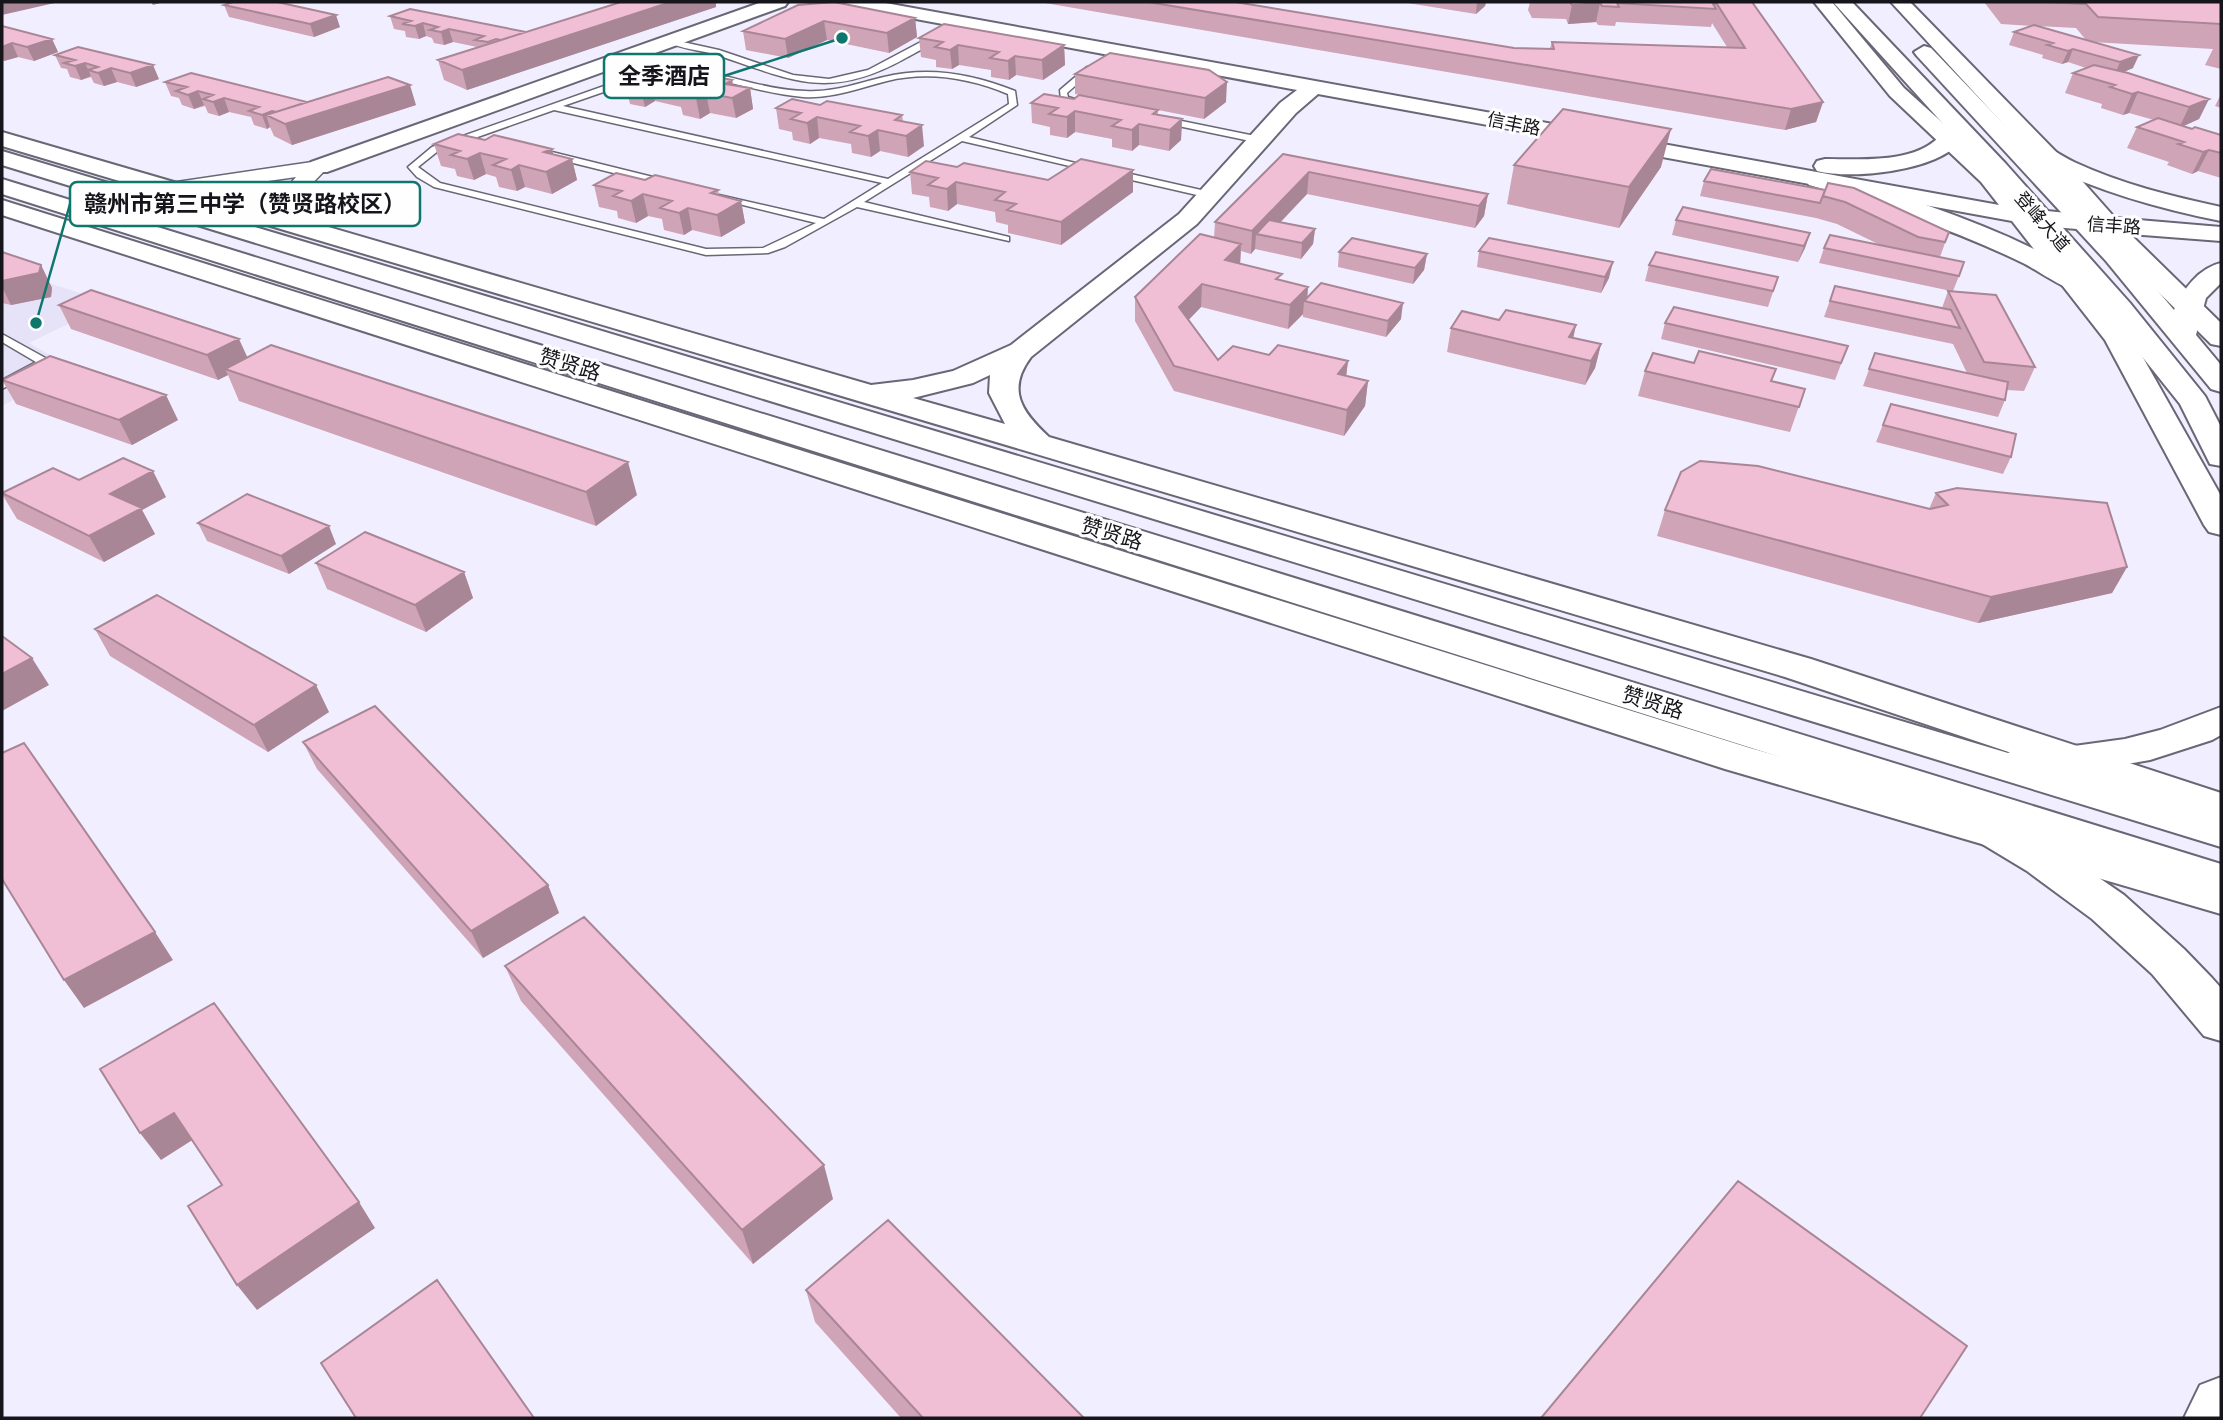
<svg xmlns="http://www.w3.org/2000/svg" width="2223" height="1420" font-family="Ubuntu,'Noto Sans SC',sans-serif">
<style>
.built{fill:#e6e3f9}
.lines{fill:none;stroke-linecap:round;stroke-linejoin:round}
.lane-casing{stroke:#696775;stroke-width:3}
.street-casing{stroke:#696775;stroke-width:3}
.secondary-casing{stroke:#696775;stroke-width:4}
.primary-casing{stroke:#696775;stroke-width:4}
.lane{fill:#fff;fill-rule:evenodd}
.street{fill:#fff;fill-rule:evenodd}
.secondary{fill:#fff;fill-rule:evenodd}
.primary{fill:#fff;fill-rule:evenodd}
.wall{fill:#cfa4b7;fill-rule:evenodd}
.shaded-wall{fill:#a98695}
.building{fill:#f1bfd5;stroke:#a98695;stroke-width:2}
.labels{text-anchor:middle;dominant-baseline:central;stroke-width:6;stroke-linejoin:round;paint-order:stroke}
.far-street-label{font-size:18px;fill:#16151b;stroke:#fefefe}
.street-label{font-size:21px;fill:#16151b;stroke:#fefefe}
.leader{fill:none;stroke:#0f766e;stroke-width:2.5}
.callout-dot{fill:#0f766e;stroke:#fefefe;stroke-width:2.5}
.callout{fill:#fefefe;stroke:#0f766e;stroke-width:2.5}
.callout-label{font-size:23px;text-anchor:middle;font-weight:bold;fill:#16151b}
</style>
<rect width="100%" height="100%" fill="#f1efff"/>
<!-- built -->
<path class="built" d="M 2,268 L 111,303 L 29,343 L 74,369 L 2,406 Z"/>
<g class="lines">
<!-- lane casing -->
<g class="lane-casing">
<path id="lane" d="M 934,35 L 941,37 C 930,46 916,52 904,59 C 828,101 792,80 717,55 C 701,50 680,49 665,41 L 669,39 L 719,50 L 793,75 L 829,79 L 868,70 Z
M 1087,67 L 1094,69 L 1067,93 L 1068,97 L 1085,102 L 1085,106 L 1061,100 L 1060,90 Z
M 678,68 C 721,71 762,90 805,91 C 832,93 858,83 884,77 C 929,66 973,74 1015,91 L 1017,105 L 969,137 L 1096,168 L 1091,171 L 962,141 L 864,202 L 1009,237 L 1009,241 L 857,207 L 785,247 L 768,253 L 706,255 L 434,187 L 417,177 L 408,167 L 432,147 L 635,75 L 639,78 L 638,80 L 563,106 L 888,179 L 1009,104 L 1008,94 C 969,78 928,71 887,81 C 859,88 832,99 803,97 C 754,93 710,72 660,73 L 656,71 ZM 554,110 L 882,183 L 824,219 L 719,195 L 719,199 L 816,223 L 763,248 L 706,249 L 440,183 L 418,167 L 438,151 Z
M 1162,117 L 1260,137 L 1265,140 L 1260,143 L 1159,122 L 1159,118 Z
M 552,152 L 669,181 L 671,183 L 666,186 L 549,157 L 549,153 Z
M 1113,170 L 1210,192 L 1215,195 L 1210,198 L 1110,175 L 1108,173 Z
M 2,334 L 49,360 L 51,362 L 2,389 L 2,380 L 36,362 L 2,342 Z"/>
</g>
<!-- street casing -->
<g class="street-casing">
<path id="street" d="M 319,161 L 328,167 L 304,192 L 293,223 L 290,227 L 276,227 L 273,223 C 277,205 283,191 296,177 L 170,195 L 160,189 L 170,183 Z"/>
</g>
<!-- secondary casing -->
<g class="secondary-casing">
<path id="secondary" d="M 762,2 L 788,2 L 785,6 L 327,172 L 311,172 L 308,167 L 311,162 Z
M 842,2 L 880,2 L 1999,205 L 1981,182 L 1890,96 L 1814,2 L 1832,2 L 1904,88 L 1997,172 L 2028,209 L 2087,215 L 1891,2 L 1910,2 L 2060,156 L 2115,218 L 2221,227 L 2221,241 L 2130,234 L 2221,323 L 2221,346 L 2211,344 L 2124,258 L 2101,231 L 2041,226 L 2132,338 L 2221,496 L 2221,535 L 2209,532 L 2204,525 L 2105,340 L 2012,221 L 1318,94 L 1296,113 L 1197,224 L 1031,357 C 1006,390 1022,412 1049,437 L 1811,659 L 2221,793 L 2221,823 L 1785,677 L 2,146 L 2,132 L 871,385 L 913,380 L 953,371 L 1011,345 L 1179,214 L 1280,103 L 1297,90 L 851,7 ZM 990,375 L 989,393 L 1005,424 L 913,398 L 973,383 Z
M 2,200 L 1750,748 L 2221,880 L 2221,914 L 1725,769 L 2,215 Z"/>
</g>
<!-- primary casing -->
<g class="primary-casing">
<path id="primary" d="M 1833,2 L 1852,2 L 2006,164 L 2130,303 L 2205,396 L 2221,427 L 2221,466 L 2210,464 L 2180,404 L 2092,294 C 2077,298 2040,272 2025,264 C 1956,230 1883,206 1809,185 L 1805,180 L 1809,175 L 1817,173 C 1904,195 1991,224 2069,267 L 1960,142 C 1936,171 1852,180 1817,171 L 1814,166 L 1817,161 L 1825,159 C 1862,159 1926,165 1946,127 Z
M 1924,46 L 1931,48 L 2020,141 C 2037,137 2059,155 2074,162 C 2121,184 2171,196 2221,207 L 2221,221 C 2159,209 2099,191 2041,164 L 2124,251 L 2174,310 C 2183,289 2199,268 2221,263 L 2221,283 L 2206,298 L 2196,335 L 2221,365 L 2221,392 L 2211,389 L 2106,261 L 1917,56 L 1914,52 Z
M 2,151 L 2008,753 L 2023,747 L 2074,746 L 2125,739 L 2160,730 L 2221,707 L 2221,735 L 2212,740 L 2150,760 L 2076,773 L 2221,817 L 2221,847 L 2,165 Z
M 2,179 L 2221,864 L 2221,896 L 2044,840 L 2124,895 L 2184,949 L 2212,978 L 2221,988 L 2221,1041 L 2204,1036 L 2152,974 L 2092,919 L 2027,871 L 1959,830 L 1953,819 L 1957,813 L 2,194 Z
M 2221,1377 L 2221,1418 L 2184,1418 L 2200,1385 Z"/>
</g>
<!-- lane -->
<use href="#lane" class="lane"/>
<!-- street -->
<use href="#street" class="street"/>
<!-- secondary -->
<use href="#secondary" class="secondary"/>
<!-- primary -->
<use href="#primary" class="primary"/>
</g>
<!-- wall -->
<path class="wall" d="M 621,2 L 716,2 L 716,7 L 467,90 L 444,80 L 438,60 L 477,47 L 453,42 L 444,45 L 434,43 L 432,38 L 426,36 L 419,39 L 406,37 L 405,31 L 394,29 L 390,16 L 526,32 Z
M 1039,2 L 1235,2 L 1514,48 L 1550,48 L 1552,42 L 1727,47 L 1712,23 L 1711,27 L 1616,22 L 1615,26 L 1598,25 L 1596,22 L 1568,24 L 1566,19 L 1532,18 L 1528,10 L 1530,2 L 1752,2 L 1823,102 L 1816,122 L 1785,130 Z
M 1401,2 L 1486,2 L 1485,6 L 1476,14 Z
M 1984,2 L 2221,2 L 2221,69 L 2205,65 L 2213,49 L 2092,42 L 2133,68 L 2124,72 L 2209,99 L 2199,119 L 2184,126 L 2221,135 L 2221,178 L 2198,171 L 2192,174 L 2167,165 L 2169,162 L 2127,148 L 2137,127 L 2154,120 L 2129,113 L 2123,115 L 2101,108 L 2102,104 L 2065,93 L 2073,73 L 2086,68 L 2068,62 L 2062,64 L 2042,58 L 2043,55 L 2009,45 L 2014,32 L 2032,26 L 2001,24 ZM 2037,26 L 2076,28 L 2086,40 Z
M 224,5 L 340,27 L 314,37 L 229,17 Z
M 798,5 L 915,18 L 917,37 L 889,53 L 827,40 L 788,58 L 746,50 L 743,31 Z
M 2,26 L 52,39 L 58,52 L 34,61 L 18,57 L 4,61 L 2,60 Z
M 919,38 L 1064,45 L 1065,65 L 1043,80 L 1016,75 L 1009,80 L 991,77 L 991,70 L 959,65 L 952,69 L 936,67 L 936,60 L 921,57 Z
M 55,55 L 159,79 L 136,87 L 117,82 L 104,86 L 94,83 L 91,77 L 81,80 L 70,77 L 67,69 L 61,68 Z
M 657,70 L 732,80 L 733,85 L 750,88 L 753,109 L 736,118 L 710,113 L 700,119 L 683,115 L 681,107 L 655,101 L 645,107 L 630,104 L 628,95 L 618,93 L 614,73 Z
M 1075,74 L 1226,102 L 1204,119 L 1158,110 L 1158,115 L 1182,119 L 1181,140 L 1169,151 L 1139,145 L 1132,151 L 1112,147 L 1112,139 L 1075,132 L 1067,138 L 1050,135 L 1050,127 L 1032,123 L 1031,103 L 1074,99 L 1131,105 L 1075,94 Z
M 165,82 L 307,102 L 416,105 L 292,145 L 274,136 L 270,127 L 267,129 L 254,125 L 251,117 L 229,112 L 219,116 L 208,113 L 205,106 L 194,109 L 182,105 L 179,98 L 171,96 Z
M 2221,94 L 2221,108 L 2215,106 Z
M 820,105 L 902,115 L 903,121 L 924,146 L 908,157 L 880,151 L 871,157 L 852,153 L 851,144 L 819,138 L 810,144 L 793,140 L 792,132 L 779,129 L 776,108 Z
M 485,140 L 552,149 L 553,154 L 572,159 L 577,180 L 552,194 L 525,187 L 517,191 L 499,187 L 496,177 L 486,174 L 474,180 L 457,176 L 455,169 L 441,166 L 434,144 Z
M 1283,154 L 1488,194 L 1484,216 L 1475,228 L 1307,194 L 1281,222 L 1315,229 L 1313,244 L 1301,259 L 1255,249 L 1251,254 L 1241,251 L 1240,263 L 1282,281 L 1308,287 L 1307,298 L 1401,319 L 1386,337 L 1303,317 L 1303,314 L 1288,329 L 1201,307 L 1188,320 L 1218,360 L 1269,355 L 1348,361 L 1346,376 L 1368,381 L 1365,406 L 1344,436 L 1174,391 L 1135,321 L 1135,297 L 1214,238 L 1215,222 Z
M 1514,165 L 1661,167 L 1619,228 L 1507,204 Z
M 957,167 L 1048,180 L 1133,192 L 1061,245 L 1008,233 L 1008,225 L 996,222 L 995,212 L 957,204 L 948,211 L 930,207 L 929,197 L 912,194 L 910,172 Z
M 645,180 L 718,190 L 719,195 L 741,201 L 745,223 L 721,237 L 692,230 L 684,235 L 664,230 L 662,219 L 648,216 L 636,223 L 618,218 L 617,211 L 599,207 L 594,185 Z
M 1704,181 L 1825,190 L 1949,232 L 1940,257 L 1959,276 L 1953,291 L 2035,367 L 2024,391 L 2007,390 L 2005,400 L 1998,417 L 1863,386 L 1875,353 L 1967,373 L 1953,344 L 1824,317 L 1835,286 L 1942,308 L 1948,291 L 1951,291 L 1819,263 L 1824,248 L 1878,244 L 1837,224 L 1816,218 L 1700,196 Z
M 1676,220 L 1810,233 L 1805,248 L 1798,262 L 1672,235 Z
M 1479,251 L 1609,278 L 1601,293 L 1477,267 Z
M 2,252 L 41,265 L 52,288 L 51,297 L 11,305 L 2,303 Z
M 1339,252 L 1427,254 L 1424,270 L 1413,284 L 1338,267 Z
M 1649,265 L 1778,277 L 1768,307 L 1645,281 Z
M 59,305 L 248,358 L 637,495 L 596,526 L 239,401 L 228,375 L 218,380 L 71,329 Z
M 1665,323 L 1848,346 L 1835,380 L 1661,339 Z
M 1451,328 L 1573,338 L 1601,344 L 1595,368 L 1585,385 L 1447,352 Z
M 1645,371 L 1772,381 L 1805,389 L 1790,432 L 1638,396 Z
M 2,380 L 178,420 L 132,445 L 16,404 Z
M 1891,404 L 2011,457 L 2003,474 L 1876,442 Z
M 79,480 L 166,497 L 142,510 L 155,534 L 104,562 L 17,519 L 2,494 Z
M 1936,493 L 2127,567 L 2112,593 L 1978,623 L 1657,536 L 1665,510 L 1929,509 Z
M 198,523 L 336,544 L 289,574 L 207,541 Z
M 316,563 L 464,572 L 473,598 L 426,632 L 327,589 Z
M 95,629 L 329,712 L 268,752 L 110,656 Z
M 303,742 L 548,885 L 559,913 L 483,958 L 317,769 Z
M 505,966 L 833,1199 L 753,1264 L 521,1001 Z
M 806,1290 L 1084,1418 L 901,1418 L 815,1322 Z"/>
<!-- shaded-wall -->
<path class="shaded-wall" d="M 2,2 L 59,2 L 2,15 Z
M 151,2 L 164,2 L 153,5 Z
M 663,2 L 716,2 L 716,7 L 467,90 L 462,70 Z
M 1477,2 L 1486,2 L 1485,6 L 1476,14 Z
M 1600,3 L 1596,22 L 1568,24 L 1572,5 Z
M 336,15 L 340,27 L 314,37 L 310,24 Z
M 915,18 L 917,37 L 889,53 L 887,33 Z
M 824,21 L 827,40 L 788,58 L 785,39 Z
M 423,23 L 426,36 L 419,39 L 415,26 Z
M 449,29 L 453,42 L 444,45 L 441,32 Z
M 52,39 L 58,52 L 34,61 L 27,47 Z
M 12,43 L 18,57 L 4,61 L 2,55 L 2,47 Z
M 958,45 L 959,65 L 952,69 L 950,50 Z
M 1064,45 L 1065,65 L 1043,80 L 1042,60 Z
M 2073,49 L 2068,62 L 2062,64 L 2068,51 Z
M 2139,55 L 2133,68 L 2114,76 L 2120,62 Z
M 1015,56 L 1016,75 L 1009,80 L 1008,61 Z
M 85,63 L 91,76 L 81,80 L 75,66 Z
M 153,65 L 159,79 L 136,87 L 130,73 Z
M 111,68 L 117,82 L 104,86 L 98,73 Z
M 732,80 L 735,96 L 750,88 L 753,109 L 736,118 L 732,98 L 725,84 Z
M 651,81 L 655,101 L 645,107 L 640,86 Z
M 1227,82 L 1226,102 L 1204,119 L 1205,98 Z
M 410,85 L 416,105 L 292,145 L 285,124 Z
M 198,91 L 204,105 L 194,109 L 188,95 Z
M 2138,92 L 2129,113 L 2123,115 L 2132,94 Z
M 706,93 L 710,113 L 700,119 L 696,98 Z
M 224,98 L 229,112 L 219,116 L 213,102 Z
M 2209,99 L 2199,119 L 2179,128 L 2189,107 Z
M 1823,102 L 1816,122 L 1785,130 L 1791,109 Z
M 272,111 L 275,120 L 266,115 L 270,127 L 267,129 L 262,115 Z
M 1075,111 L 1075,132 L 1067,138 L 1067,117 Z
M 817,117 L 819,138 L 810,144 L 807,123 Z
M 1182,119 L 1181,140 L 1169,151 L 1170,130 Z
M 1139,124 L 1139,145 L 1132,151 L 1132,130 Z
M 922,125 L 924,146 L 908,157 L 906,136 Z
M 1671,129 L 1661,167 L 1619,228 L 1629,187 Z
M 878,130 L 880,151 L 871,157 L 868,136 Z
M 552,149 L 556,167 L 572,159 L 577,180 L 552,194 L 546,172 L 544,152 Z
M 2209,150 L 2198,171 L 2192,174 L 2203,152 Z
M 480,153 L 486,174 L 474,180 L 467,159 Z
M 519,165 L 525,187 L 517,191 L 511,170 Z
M 1133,170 L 1133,192 L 1061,245 L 1061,222 Z
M 1309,172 L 1307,194 L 1267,236 L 1256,234 L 1255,249 L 1251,254 L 1252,231 Z
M 956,182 L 957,204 L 948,211 L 947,189 Z
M 643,194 L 648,216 L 636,223 L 631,201 Z
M 1488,194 L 1484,216 L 1475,228 L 1479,206 Z
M 741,201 L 745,223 L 721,237 L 717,215 Z
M 688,208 L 692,230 L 684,235 L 679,213 Z
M 1315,229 L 1313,244 L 1301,259 L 1302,243 Z
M 1810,233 L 1805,248 L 1798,262 L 1804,246 Z
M 1241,244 L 1240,267 L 1225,260 Z
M 1427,254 L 1424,270 L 1413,284 L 1415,268 Z
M 1613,262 L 1609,278 L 1601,293 L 1605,277 Z
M 41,265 L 52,288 L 51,297 L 11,305 L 2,287 L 2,281 Z
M 1202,284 L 1201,307 L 1178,331 L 1179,307 Z
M 1308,287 L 1307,301 L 1304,301 L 1303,314 L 1288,329 L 1290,305 Z
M 1403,303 L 1401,319 L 1386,337 L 1388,321 Z
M 1576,325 L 1571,349 L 1569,337 Z
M 239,339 L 250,363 L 225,369 L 228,375 L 218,380 L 207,355 Z
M 1601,344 L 1595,368 L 1585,385 L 1591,361 Z
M 1348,361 L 1345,386 L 1338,374 Z
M 1368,381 L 1365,406 L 1344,436 L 1347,410 Z
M 166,395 L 178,420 L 132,445 L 119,420 Z
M 628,462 L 637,495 L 596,526 L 586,492 Z
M 153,471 L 166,497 L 142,510 L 155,534 L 104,562 L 89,536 L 110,494 Z
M 329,526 L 336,544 L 289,574 L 281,556 Z
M 2127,567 L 2112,593 L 1978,623 L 1991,597 Z
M 464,572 L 473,598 L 426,632 L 415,605 Z
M 32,658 L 49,685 L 2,711 L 2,674 Z
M 316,685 L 329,712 L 268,752 L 254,725 Z
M 548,885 L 559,913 L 483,958 L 471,931 Z
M 155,932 L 173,960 L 84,1008 L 64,980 Z
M 174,1113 L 194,1139 L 161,1160 L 140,1133 Z
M 824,1165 L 833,1199 L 753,1264 L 742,1230 Z
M 359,1202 L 375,1228 L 257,1310 L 237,1285 Z"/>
<!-- building -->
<path class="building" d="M 233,2 L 277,2 L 336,15 L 310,24 L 224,5 Z
M 621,2 L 671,2 L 462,70 L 438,60 Z
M 834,2 L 915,18 L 887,33 L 824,21 L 785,39 L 743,31 L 798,5 Z
M 1148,2 L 1235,2 L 1514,48 L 1554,49 L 1552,42 L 1745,48 L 1717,4 L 1713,4 L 1716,9 L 1617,3 L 1619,7 L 1602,6 L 1600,3 L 1572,5 L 1570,2 L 1752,2 L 1823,102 L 1791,109 Z
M 2045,2 L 2221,2 L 2221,24 L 2098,17 L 2086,4 Z
M 410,9 L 526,32 L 501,40 L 496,39 L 488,42 L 475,40 L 484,36 L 449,29 L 441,32 L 430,30 L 438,27 L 423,23 L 415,26 L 402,24 L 411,21 L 390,16 Z
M 944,24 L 1064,45 L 1042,60 L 1015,56 L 1008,61 L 990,58 L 999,52 L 958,45 L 950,50 L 935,47 L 943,42 L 919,38 Z
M 2034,25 L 2139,55 L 2120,62 L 2073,49 L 2068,51 L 2047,45 L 2053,43 L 2014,32 Z
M 2,26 L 52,39 L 27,47 L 12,43 L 2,47 Z
M 78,47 L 153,65 L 130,73 L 111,68 L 98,73 L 88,70 L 98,67 L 85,63 L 75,66 L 64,63 L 75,60 L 55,55 Z
M 1110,53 L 1209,70 L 1227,82 L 1205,98 L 1075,74 Z
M 631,65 L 657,70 L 664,66 L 732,80 L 725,84 L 750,88 L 732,98 L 706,93 L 696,98 L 679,95 L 691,89 L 651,81 L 640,86 L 626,83 L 636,78 L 614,73 Z
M 2094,65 L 2128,73 L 2209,99 L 2189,107 L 2138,92 L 2132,94 L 2110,87 L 2115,85 L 2073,73 Z
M 191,73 L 307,102 L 276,112 L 272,111 L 262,115 L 249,111 L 259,107 L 224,98 L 213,102 L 203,99 L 213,95 L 198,91 L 188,95 L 176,91 L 187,87 L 165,82 Z
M 388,77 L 410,85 L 285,124 L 266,115 Z
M 1044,94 L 1074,99 L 1079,95 L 1158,110 L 1153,114 L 1182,119 L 1170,130 L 1139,124 L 1132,130 L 1112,126 L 1121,120 L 1075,111 L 1067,117 L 1049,114 L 1058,108 L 1031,103 Z
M 792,99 L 820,105 L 827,101 L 902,115 L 895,120 L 922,125 L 906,136 L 878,130 L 868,136 L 850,132 L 860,126 L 817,117 L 807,123 L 791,119 L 801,113 L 776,108 Z
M 1563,109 L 1671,129 L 1629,187 L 1514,165 Z
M 2158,118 L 2192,129 L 2195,127 L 2221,135 L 2221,153 L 2209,150 L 2203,152 L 2178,144 L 2184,142 L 2137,127 Z
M 458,134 L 485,140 L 494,135 L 552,149 L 544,152 L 572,159 L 546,172 L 519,165 L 511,170 L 493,165 L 506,159 L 480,153 L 467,159 L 451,155 L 460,151 L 434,144 Z
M 1283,154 L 1488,194 L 1479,206 L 1309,172 L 1252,231 L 1215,222 Z
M 1081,159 L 1133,170 L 1061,222 L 1007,210 L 1016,204 L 995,200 L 1005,192 L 956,182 L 947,189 L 928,185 L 938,178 L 910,172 L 926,161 L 957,167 L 964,163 L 1048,180 Z
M 1711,169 L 1825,190 L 1820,203 L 1704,181 Z
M 616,173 L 645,180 L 655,175 L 718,190 L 711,193 L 741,201 L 717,215 L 688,208 L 679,213 L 660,208 L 672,201 L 643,194 L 631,201 L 613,196 L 622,191 L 594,185 Z
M 1828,183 L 1854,188 L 1949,232 L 1945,242 L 1918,237 L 1845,202 L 1823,196 Z
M 1683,207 L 1810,233 L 1804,246 L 1676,220 Z
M 1269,220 L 1315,229 L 1302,243 L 1256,234 Z
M 1200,234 L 1241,244 L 1225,260 L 1282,274 L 1276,279 L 1308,287 L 1290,305 L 1202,284 L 1179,307 L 1218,360 L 1233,346 L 1269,355 L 1278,345 L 1348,361 L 1338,374 L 1368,381 L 1347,410 L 1174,366 L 1135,297 Z
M 1830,235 L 1964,262 L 1959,276 L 1824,248 Z
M 1352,238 L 1427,254 L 1415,268 L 1339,252 Z
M 1489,238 L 1613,262 L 1605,277 L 1479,251 Z
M 2,252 L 41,265 L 39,273 L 2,281 Z
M 1656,252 L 1778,277 L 1773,291 L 1649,265 Z
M 1321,283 L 1403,303 L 1388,321 L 1304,301 Z
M 1835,286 L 1951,310 L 1960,328 L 1830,301 Z
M 91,290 L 239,339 L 207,355 L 59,305 Z
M 1948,291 L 1996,295 L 2035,367 L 1984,362 Z
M 1674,307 L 1848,346 L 1841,363 L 1665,323 Z
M 1506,310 L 1576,325 L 1569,337 L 1601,344 L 1591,361 L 1451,328 L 1462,311 L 1499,320 Z
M 271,345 L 628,462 L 586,492 L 225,369 Z
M 1699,351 L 1776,369 L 1771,381 L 1805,389 L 1799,407 L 1645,371 L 1653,353 L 1694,363 Z
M 1875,353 L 2008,382 L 2005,400 L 1869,369 Z
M 50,356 L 166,395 L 119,420 L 2,380 Z
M 1891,404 L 2016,434 L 2011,457 L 1883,425 Z
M 123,458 L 153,471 L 110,494 L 142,508 L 89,536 L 2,493 L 53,468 L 79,480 Z
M 1700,461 L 1758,466 L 1930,509 L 1948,505 L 1936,493 L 1957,488 L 2107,503 L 2127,567 L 1991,597 L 1665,510 L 1681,472 Z
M 247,494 L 329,526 L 281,556 L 198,523 Z
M 365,532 L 464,572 L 415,605 L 316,563 Z
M 157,595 L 316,685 L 254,725 L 95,629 Z
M 2,636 L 32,658 L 2,674 Z
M 375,706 L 548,885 L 471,931 L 303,742 Z
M 24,743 L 155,932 L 64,980 L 2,879 L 2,753 Z
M 584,917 L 824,1165 L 742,1230 L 505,966 Z
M 214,1003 L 359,1202 L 237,1285 L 188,1206 L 222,1185 L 174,1113 L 140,1133 L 100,1069 Z
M 1738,1181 L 1967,1346 L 1920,1418 L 1541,1418 Z
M 888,1220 L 1084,1418 L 923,1418 L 806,1290 Z
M 437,1280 L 534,1418 L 356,1418 L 321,1363 Z"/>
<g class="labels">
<!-- far-street labels -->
<g class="far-street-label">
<text transform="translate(1514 123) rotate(11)">信丰路</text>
<text transform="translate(2043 221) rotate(49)">登峰大道</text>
<text transform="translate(2114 225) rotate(4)">信丰路</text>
</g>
<!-- street labels -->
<g class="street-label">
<text transform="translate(570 364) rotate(17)">赞贤路</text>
<text transform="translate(1112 533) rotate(17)">赞贤路</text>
<text transform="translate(1653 702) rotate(17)">赞贤路</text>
</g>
</g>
<!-- callouts -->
<path class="leader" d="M842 38L724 76M36 323L70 204"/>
<g class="callout-dot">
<circle cx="842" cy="38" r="7"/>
<circle cx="36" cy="323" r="7"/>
</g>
<g class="callout">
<rect x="604" y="54" width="120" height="44" rx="7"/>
<rect x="70" y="182" width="350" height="44" rx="7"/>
</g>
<g class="callout-label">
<text x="664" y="84">全季酒店</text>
<text x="245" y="212">赣州市第三中学（赞贤路校区）</text>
</g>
<!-- border -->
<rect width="2223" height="1420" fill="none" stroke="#16151b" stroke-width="7"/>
</svg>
